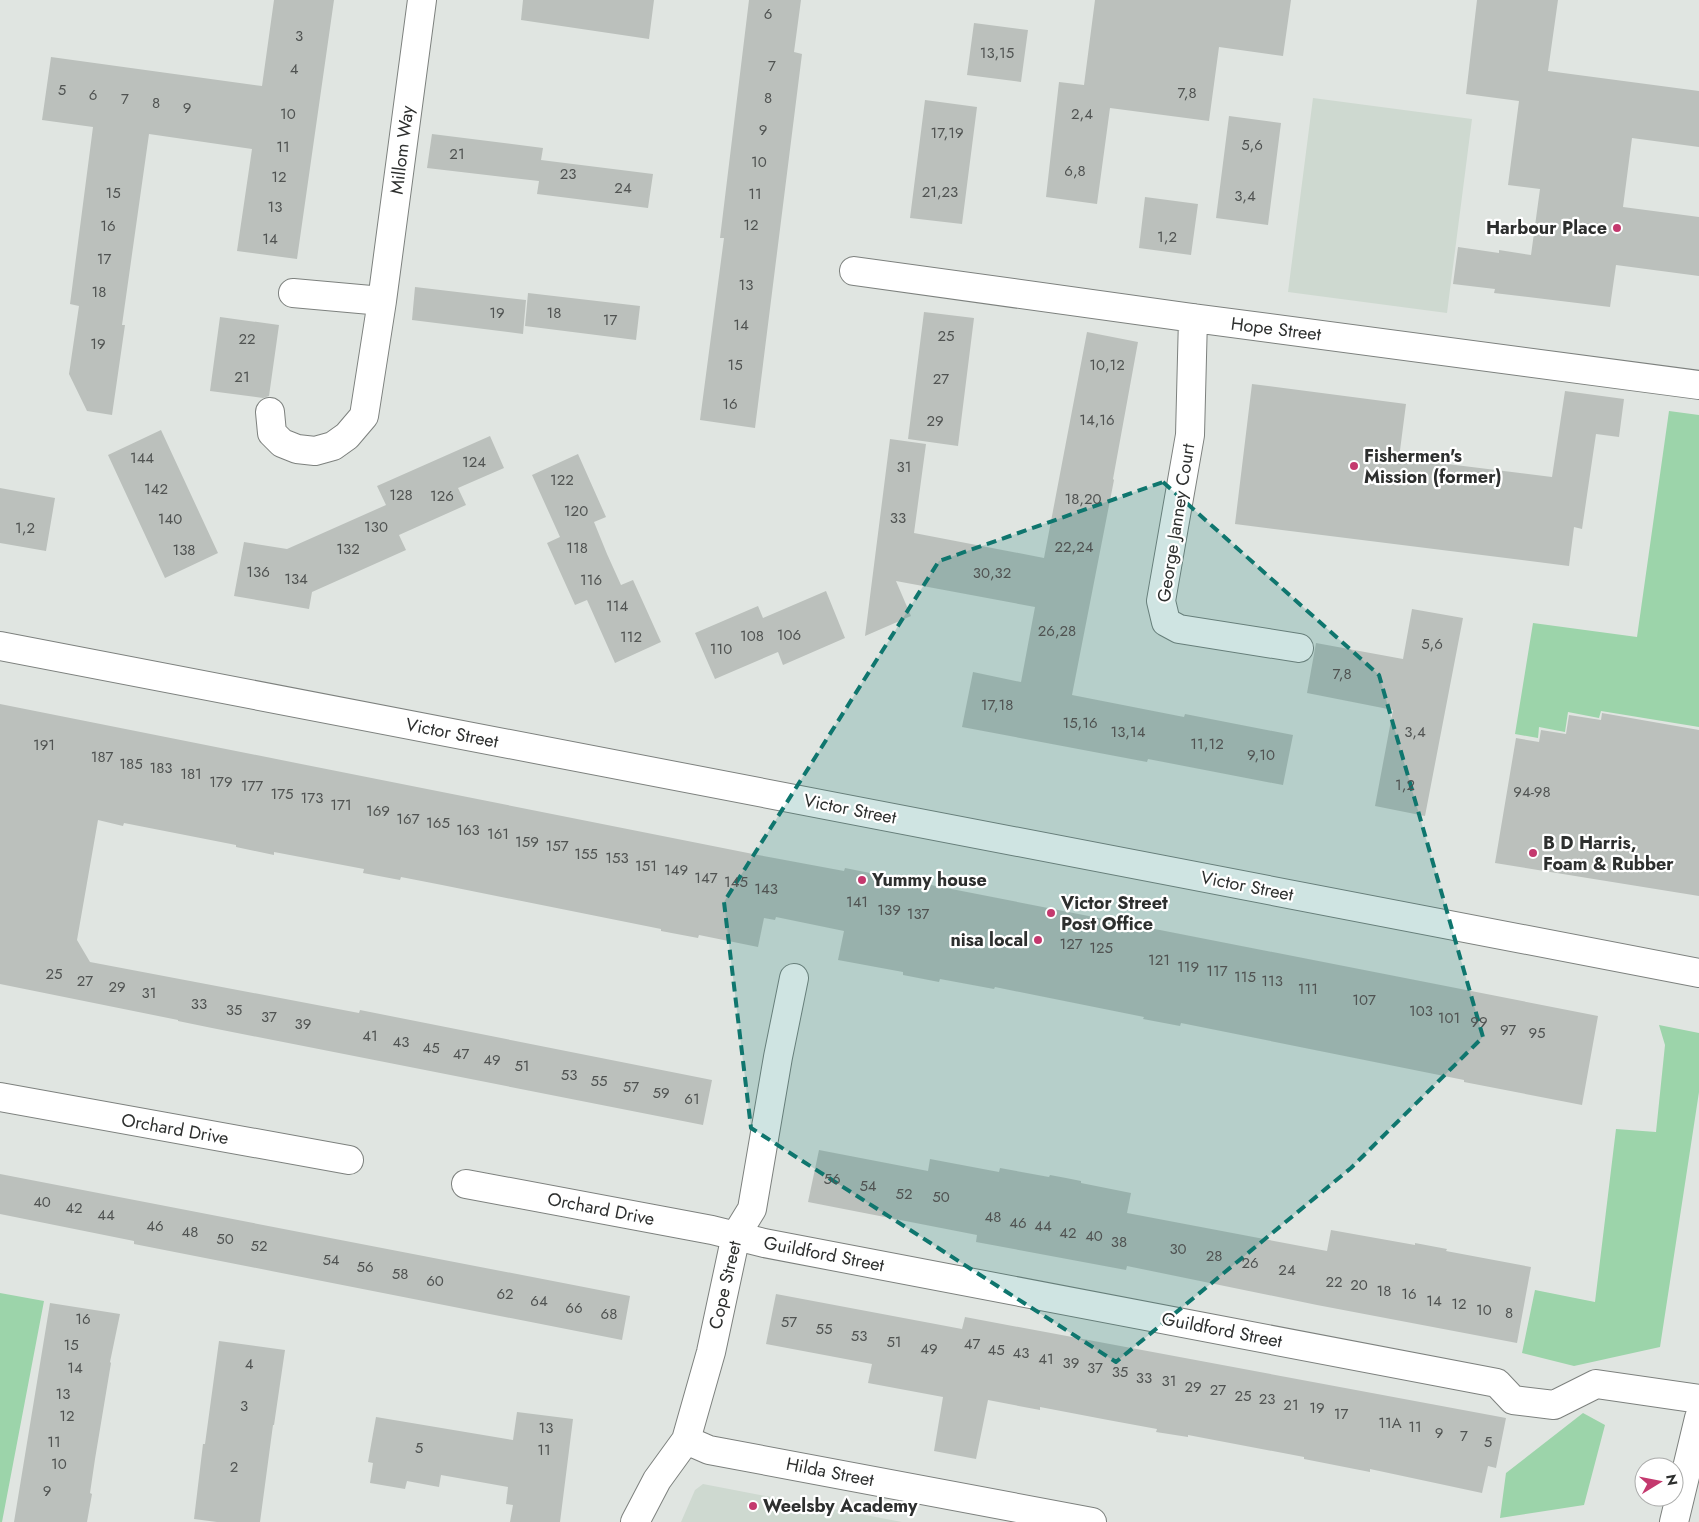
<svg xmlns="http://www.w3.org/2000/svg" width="1699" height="1522" font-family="Jost,sans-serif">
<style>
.built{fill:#ced9d0}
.green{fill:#9cd4aa}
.building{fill:#bbc0bc}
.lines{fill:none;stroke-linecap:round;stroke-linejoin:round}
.minor-casing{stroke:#7d817e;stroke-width:30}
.minor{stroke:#fff;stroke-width:28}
.marked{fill:#0f766e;fill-opacity:0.2;stroke:#0f766e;stroke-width:4;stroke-dasharray:10 6;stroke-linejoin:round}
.poi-dot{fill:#c4396e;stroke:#fff;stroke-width:2}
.labels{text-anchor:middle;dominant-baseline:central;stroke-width:4.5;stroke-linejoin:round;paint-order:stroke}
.number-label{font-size:15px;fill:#505352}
.street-label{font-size:18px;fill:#2d2f2e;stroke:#fff}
.poi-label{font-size:18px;font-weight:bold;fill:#2d2f2e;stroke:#fff;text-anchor:start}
</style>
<rect width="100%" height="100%" fill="#e0e5e1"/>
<!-- built -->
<path class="built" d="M 1313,98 L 1472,119 L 1447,313 L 1288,292 Z
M 703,1484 L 902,1522 L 681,1522 L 695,1490 Z"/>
<!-- green -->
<path class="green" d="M 1669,411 L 1699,415 L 1699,727 L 1601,711 L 1599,718 L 1568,712 L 1565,732 L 1539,727 L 1538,738 L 1515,734 L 1533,623 L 1637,637 Z
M 1659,1025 L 1699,1033 L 1699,1092 L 1660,1347 L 1574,1366 L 1522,1353 L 1535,1290 L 1595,1302 L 1616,1129 L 1656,1132 L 1665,1045 Z
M 0,1293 L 44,1301 L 2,1522 L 0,1522 Z
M 1583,1413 L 1605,1425 L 1584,1505 L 1500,1518 L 1506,1473 Z"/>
<!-- building -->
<path class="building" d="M 274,0 L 334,0 L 297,259 L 237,251 L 252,149 L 149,134 L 122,325 L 125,325 L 112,415 L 87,411 L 69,374 L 79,306 L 70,304 L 93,127 L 42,120 L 51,57 L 262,86 Z
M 523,0 L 654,0 L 649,39 L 521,20 Z
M 749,0 L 801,0 L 794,52 L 802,54 L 755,428 L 700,420 L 724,238 L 720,238 Z
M 1095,0 L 1291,0 L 1283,56 L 1219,47 L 1209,121 L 1110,108 L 1097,204 L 1046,197 L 1059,82 L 1084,85 Z
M 1477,0 L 1558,0 L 1548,71 L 1699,91 L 1699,147 L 1632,138 L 1623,207 L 1699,217 L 1699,276 L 1616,265 L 1610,307 L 1494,293 L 1495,289 L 1453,284 L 1458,247 L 1499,253 L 1499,250 L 1531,255 L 1540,189 L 1508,185 L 1519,101 L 1466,94 Z
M 974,23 L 1028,30 L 1021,82 L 967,75 Z
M 925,100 L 977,107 L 962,224 L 910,218 Z
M 1229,116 L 1281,123 L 1268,225 L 1216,218 Z
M 432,134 L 543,148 L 541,160 L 653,174 L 648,208 L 537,194 L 539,181 L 427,168 Z
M 1145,197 L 1198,204 L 1191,255 L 1139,248 Z
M 415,287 L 526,300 L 523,334 L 412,320 Z
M 528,293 L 640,306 L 636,340 L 525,326 Z
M 924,312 L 974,318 L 958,446 L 908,439 Z
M 220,317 L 279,325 L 269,396 L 263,398 L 210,391 Z
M 1087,332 L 1138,342 L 1113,479 L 1114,480 L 1072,695 L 1184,717 L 1185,714 L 1293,735 L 1283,785 L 1148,759 L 1147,762 L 962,727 L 973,672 L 1021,682 L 1035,607 L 896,581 L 911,616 L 865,636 L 890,439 L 926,444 L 914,533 L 1044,558 Z
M 1252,384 L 1406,404 L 1399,458 L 1552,477 L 1565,391 L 1624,399 L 1619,437 L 1596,434 L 1582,529 L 1574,527 L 1569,566 L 1235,524 Z
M 161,430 L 218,553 L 165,578 L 108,455 Z
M 490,436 L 504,468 L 458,488 L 466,505 L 399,535 L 406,550 L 312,592 L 309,609 L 234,596 L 244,542 L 287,549 L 386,505 L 377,486 Z
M 578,454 L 606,517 L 594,522 L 607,554 L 621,585 L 633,580 L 661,642 L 615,663 L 587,600 L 575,605 L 547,543 L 560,537 L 532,475 Z
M 0,488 L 55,498 L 46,551 L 0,543 Z
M 826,591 L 845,638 L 783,665 L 778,652 L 715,679 L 695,633 L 758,606 L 763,618 Z
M 1412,609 L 1463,618 L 1425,816 L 1375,806 L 1393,710 L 1307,693 L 1316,643 L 1403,659 Z
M 0,704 L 758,855 L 844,871 L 845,868 L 880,875 L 1598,1016 L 1582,1105 L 1464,1082 L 1464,1080 L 1181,1023 L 1180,1026 L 1143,1019 L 1144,1017 L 995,987 L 994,989 L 940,979 L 939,982 L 903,975 L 903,972 L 838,960 L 844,931 L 776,917 L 775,920 L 764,918 L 758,947 L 699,935 L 698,938 L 661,931 L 661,929 L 442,885 L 401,877 L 400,880 L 363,873 L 364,869 L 274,852 L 274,855 L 236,847 L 236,845 L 124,823 L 123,826 L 98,820 L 77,940 L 90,962 L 359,1013 L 360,1010 L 712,1080 L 703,1125 L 212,1028 L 178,1021 L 178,1020 L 0,984 Z
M 1602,713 L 1699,730 L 1699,896 L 1495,863 L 1516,738 L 1539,742 L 1541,730 L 1566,734 L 1569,715 L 1601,720 Z
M 819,1150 L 928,1171 L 930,1159 L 999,1172 L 1000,1168 L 1049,1177 L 1050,1175 L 1066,1178 L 1081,1181 L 1081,1183 L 1131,1193 L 1127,1213 L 1327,1251 L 1331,1230 L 1415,1245 L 1415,1243 L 1447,1249 L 1446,1251 L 1531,1267 L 1517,1343 L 1317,1305 L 1127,1266 L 1126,1270 L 976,1242 L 977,1235 L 808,1202 Z
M 0,1174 L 630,1296 L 622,1340 L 134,1244 L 134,1241 L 0,1214 Z
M 776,1294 L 962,1329 L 965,1317 L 1506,1418 L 1496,1468 L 1488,1466 L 1482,1493 L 1370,1469 L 1370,1472 L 1304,1459 L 1304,1457 L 1188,1435 L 1188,1437 L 1156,1432 L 1157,1429 L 1108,1420 L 1040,1407 L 1040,1410 L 988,1400 L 976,1459 L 934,1451 L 943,1397 L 868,1383 L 872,1364 L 766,1344 Z
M 50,1303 L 120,1314 L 110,1362 L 111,1363 L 95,1459 L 90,1493 L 92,1494 L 87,1522 L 14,1522 Z
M 219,1341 L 285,1350 L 274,1425 L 273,1425 L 260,1522 L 217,1522 L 194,1519 L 203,1444 L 205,1444 Z
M 517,1412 L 573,1419 L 560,1522 L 510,1522 L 513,1505 L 506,1504 L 508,1487 L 441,1475 L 439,1487 L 407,1481 L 405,1489 L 370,1483 L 373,1463 L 368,1462 L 376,1417 L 513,1440 Z"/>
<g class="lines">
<!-- minor casing -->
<g class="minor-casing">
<path id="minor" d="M 854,271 L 1193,318 L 1699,385
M 293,293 L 382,301
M 1193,318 L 1190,435 L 1161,601 L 1166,622 L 1179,629 L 1299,648
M 270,412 L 272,433 L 282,443 L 297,449 L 315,451 L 333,446 L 347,436 L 364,416 L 382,301 L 422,0
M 0,646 L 1699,973
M 0,1097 L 349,1160
M 466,1184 L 712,1230 L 764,1243 L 1497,1383 L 1513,1400 L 1554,1405 L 1596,1384 L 1699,1399
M 686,1440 L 709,1450 L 1092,1522
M 635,1522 L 657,1480 L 686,1440 L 711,1352 L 736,1235 L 752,1209 L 778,1057 L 794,978
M 1674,1522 L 1699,1418"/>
</g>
<!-- minor -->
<use href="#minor" class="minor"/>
</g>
<!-- marked area -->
<path class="marked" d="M 1163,482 L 1379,675 L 1483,1037 L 1351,1168 L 1116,1362 L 751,1128 L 724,902 L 939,561 Z"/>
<!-- markers -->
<g class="poi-dot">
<circle cx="1617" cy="228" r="5"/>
<circle cx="1354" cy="466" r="5"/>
<circle cx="1533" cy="853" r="5"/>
<circle cx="862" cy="880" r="5"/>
<circle cx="1051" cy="913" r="5"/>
<circle cx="1038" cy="940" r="5"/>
<circle cx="753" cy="1506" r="5"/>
</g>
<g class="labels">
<!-- number labels -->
<g class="number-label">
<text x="768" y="14">6</text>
<text x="299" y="36">3</text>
<text x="997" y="53">13,15</text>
<text x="772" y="66">7</text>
<text x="294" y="69">4</text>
<text x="62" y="90">5</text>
<text x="1187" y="93">7,8</text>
<text x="93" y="95">6</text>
<text x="768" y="98">8</text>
<text x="125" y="99">7</text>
<text x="156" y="103">8</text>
<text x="187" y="108">9</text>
<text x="288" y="114">10</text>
<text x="1082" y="114">2,4</text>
<text x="763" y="130">9</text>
<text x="947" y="133">17,19</text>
<text x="1252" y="145">5,6</text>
<text x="283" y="147">11</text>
<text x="457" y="154">21</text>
<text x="759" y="162">10</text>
<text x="1075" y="171">6,8</text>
<text x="568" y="174">23</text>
<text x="279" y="177">12</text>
<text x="623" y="188">24</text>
<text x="940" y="192">21,23</text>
<text x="113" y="193">15</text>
<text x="755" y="194">11</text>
<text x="1245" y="196">3,4</text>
<text x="275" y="207">13</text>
<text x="751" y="225">12</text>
<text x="108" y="226">16</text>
<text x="1167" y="237">1,2</text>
<text x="270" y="239">14</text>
<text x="104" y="259">17</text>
<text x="746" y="285">13</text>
<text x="99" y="292">18</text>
<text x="497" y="313">19</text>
<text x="554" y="313">18</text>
<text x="610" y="320">17</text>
<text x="741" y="325">14</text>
<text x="946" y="336">25</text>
<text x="247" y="339">22</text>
<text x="98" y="344">19</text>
<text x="735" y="365">15</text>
<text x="1107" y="365">10,12</text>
<text x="242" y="377">21</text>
<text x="941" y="379">27</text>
<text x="730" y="404">16</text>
<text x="1097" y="420">14,16</text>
<text x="935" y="421">29</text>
<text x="142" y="458">144</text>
<text x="474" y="462">124</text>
<text x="904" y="467">31</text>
<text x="562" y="480">122</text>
<text x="156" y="489">142</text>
<text x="401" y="495">128</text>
<text x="442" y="496">126</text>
<text x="1083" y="499">18,20</text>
<text x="576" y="511">120</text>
<text x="898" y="518">33</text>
<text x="170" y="519">140</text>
<text x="376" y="527">130</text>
<text x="25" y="528">1,2</text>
<text x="1074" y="547">22,24</text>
<text x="577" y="548">118</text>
<text x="348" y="549">132</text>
<text x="184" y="550">138</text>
<text x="258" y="572">136</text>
<text x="992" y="573">30,32</text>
<text x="296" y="579">134</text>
<text x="591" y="580">116</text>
<text x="617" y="606">114</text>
<text x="1057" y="631">26,28</text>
<text x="789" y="635">106</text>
<text x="752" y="636">108</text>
<text x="631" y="637">112</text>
<text x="1432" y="644">5,6</text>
<text x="721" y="649">110</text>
<text x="1342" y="674">7,8</text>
<text x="997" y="705">17,18</text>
<text x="1080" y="723">15,16</text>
<text x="1128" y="732">13,14</text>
<text x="1415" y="732">3,4</text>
<text x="1207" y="744">11,12</text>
<text x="44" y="745">191</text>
<text x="1261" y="755">9,10</text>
<text x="102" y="757">187</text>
<text x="131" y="764">185</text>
<text x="161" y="768">183</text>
<text x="191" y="774">181</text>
<text x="221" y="782">179</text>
<text x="1405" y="785">1,2</text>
<text x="252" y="786">177</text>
<text x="1532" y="792">94-98</text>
<text x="282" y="794">175</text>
<text x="312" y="798">173</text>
<text x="341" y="805">171</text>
<text x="378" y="811">169</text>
<text x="408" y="819">167</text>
<text x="438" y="823">165</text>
<text x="468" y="830">163</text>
<text x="498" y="834">161</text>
<text x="527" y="842">159</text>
<text x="557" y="846">157</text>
<text x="586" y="854">155</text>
<text x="617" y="858">153</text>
<text x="646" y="866">151</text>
<text x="676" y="870">149</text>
<text x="706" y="878">147</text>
<text x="736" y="882">145</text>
<text x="766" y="889">143</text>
<text x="857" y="902">141</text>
<text x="889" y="910">139</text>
<text x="918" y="914">137</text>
<text x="1071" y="944">127</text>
<text x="1101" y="948">125</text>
<text x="1159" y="960">121</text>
<text x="1188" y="967">119</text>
<text x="1217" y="971">117</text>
<text x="54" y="974">25</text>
<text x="1245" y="977">115</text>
<text x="85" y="981">27</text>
<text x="1272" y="981">113</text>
<text x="117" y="987">29</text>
<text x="1308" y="989">111</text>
<text x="149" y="993">31</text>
<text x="1364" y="1000">107</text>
<text x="199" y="1004">33</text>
<text x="234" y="1010">35</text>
<text x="1421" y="1011">103</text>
<text x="269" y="1017">37</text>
<text x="1449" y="1018">101</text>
<text x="1479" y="1022">99</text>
<text x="303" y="1024">39</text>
<text x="1508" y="1030">97</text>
<text x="1537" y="1033">95</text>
<text x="370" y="1036">41</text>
<text x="401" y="1042">43</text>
<text x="431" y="1048">45</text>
<text x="461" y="1054">47</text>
<text x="492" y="1060">49</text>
<text x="522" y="1066">51</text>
<text x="569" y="1075">53</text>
<text x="599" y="1081">55</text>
<text x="631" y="1087">57</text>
<text x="661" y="1093">59</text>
<text x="692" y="1099">61</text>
<text x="832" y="1179">56</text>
<text x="868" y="1186">54</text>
<text x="904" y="1194">52</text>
<text x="941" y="1197">50</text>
<text x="42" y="1202">40</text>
<text x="74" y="1208">42</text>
<text x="106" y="1215">44</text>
<text x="993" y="1217">48</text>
<text x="1018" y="1223">46</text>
<text x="155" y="1226">46</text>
<text x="1043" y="1226">44</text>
<text x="190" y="1232">48</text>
<text x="1068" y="1233">42</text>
<text x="1094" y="1236">40</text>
<text x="225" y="1239">50</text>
<text x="1119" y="1242">38</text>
<text x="259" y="1246">52</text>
<text x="1178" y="1249">30</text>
<text x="1214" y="1256">28</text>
<text x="331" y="1260">54</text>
<text x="1250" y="1263">26</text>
<text x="365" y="1267">56</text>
<text x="1287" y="1270">24</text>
<text x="400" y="1274">58</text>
<text x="435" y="1281">60</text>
<text x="1334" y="1282">22</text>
<text x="1359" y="1285">20</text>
<text x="1384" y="1291">18</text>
<text x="505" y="1294">62</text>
<text x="1409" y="1294">16</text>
<text x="539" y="1301">64</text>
<text x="1434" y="1301">14</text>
<text x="1459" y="1304">12</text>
<text x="574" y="1308">66</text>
<text x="1484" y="1310">10</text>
<text x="1509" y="1313">8</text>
<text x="609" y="1314">68</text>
<text x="83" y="1319">16</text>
<text x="789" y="1322">57</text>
<text x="824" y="1329">55</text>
<text x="859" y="1336">53</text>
<text x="894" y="1342">51</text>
<text x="972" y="1344">47</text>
<text x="71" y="1345">15</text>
<text x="929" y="1349">49</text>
<text x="996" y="1350">45</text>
<text x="1021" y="1353">43</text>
<text x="1046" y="1359">41</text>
<text x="1071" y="1363">39</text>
<text x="249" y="1364">4</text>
<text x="75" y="1368">14</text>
<text x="1095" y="1368">37</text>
<text x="1120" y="1372">35</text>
<text x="1144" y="1378">33</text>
<text x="1169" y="1381">31</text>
<text x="1193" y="1387">29</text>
<text x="1218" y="1390">27</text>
<text x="63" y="1394">13</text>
<text x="1243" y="1396">25</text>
<text x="1267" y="1399">23</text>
<text x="1291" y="1405">21</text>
<text x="244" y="1406">3</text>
<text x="1317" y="1408">19</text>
<text x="1341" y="1414">17</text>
<text x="67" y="1416">12</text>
<text x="1390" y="1423">11A</text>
<text x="1415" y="1427">11</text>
<text x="546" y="1428">13</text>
<text x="1439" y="1433">9</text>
<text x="1464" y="1436">7</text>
<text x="54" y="1442">11</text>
<text x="1488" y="1442">5</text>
<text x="419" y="1448">5</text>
<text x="544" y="1450">11</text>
<text x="59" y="1464">10</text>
<text x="234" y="1467">2</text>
<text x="47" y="1491">9</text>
</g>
<!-- street labels -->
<g class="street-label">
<text transform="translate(402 150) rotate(-83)">Millom Way</text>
<text transform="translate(1276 329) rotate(7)">Hope Street</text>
<text transform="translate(1176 523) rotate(-81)">George Janney Court</text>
<text transform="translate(452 733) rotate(11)">Victor Street</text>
<text transform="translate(850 809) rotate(11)">Victor Street</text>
<text transform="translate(1247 886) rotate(11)">Victor Street</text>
<text transform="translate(175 1129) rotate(10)">Orchard Drive</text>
<text transform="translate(601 1209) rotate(11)">Orchard Drive</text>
<text transform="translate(824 1254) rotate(11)">Guildford Street</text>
<text transform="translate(725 1285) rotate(-77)">Cope Street</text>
<text transform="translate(1222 1330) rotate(11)">Guildford Street</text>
<text transform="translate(830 1472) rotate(11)">Hilda Street</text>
</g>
<!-- poi labels -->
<g class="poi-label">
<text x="1607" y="228" text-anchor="end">Harbour Place</text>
<text x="1364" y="456">Fishermen's<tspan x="1364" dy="21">Mission (former)</tspan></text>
<text x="1543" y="843">B D Harris,<tspan x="1543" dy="21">Foam &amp; Rubber</tspan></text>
<text x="872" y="880">Yummy house</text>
<text x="1061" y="903">Victor Street<tspan x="1061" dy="21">Post Office</tspan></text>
<text x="1028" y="940" text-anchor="end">nisa local</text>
<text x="763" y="1506">Weelsby Academy</text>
</g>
</g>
<!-- north arrow -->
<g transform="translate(1659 1482) rotate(80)"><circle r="24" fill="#ffffff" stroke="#abacab"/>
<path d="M0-4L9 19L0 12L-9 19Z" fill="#c4396e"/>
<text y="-8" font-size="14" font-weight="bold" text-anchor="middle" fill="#2d2f2e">N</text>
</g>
</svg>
